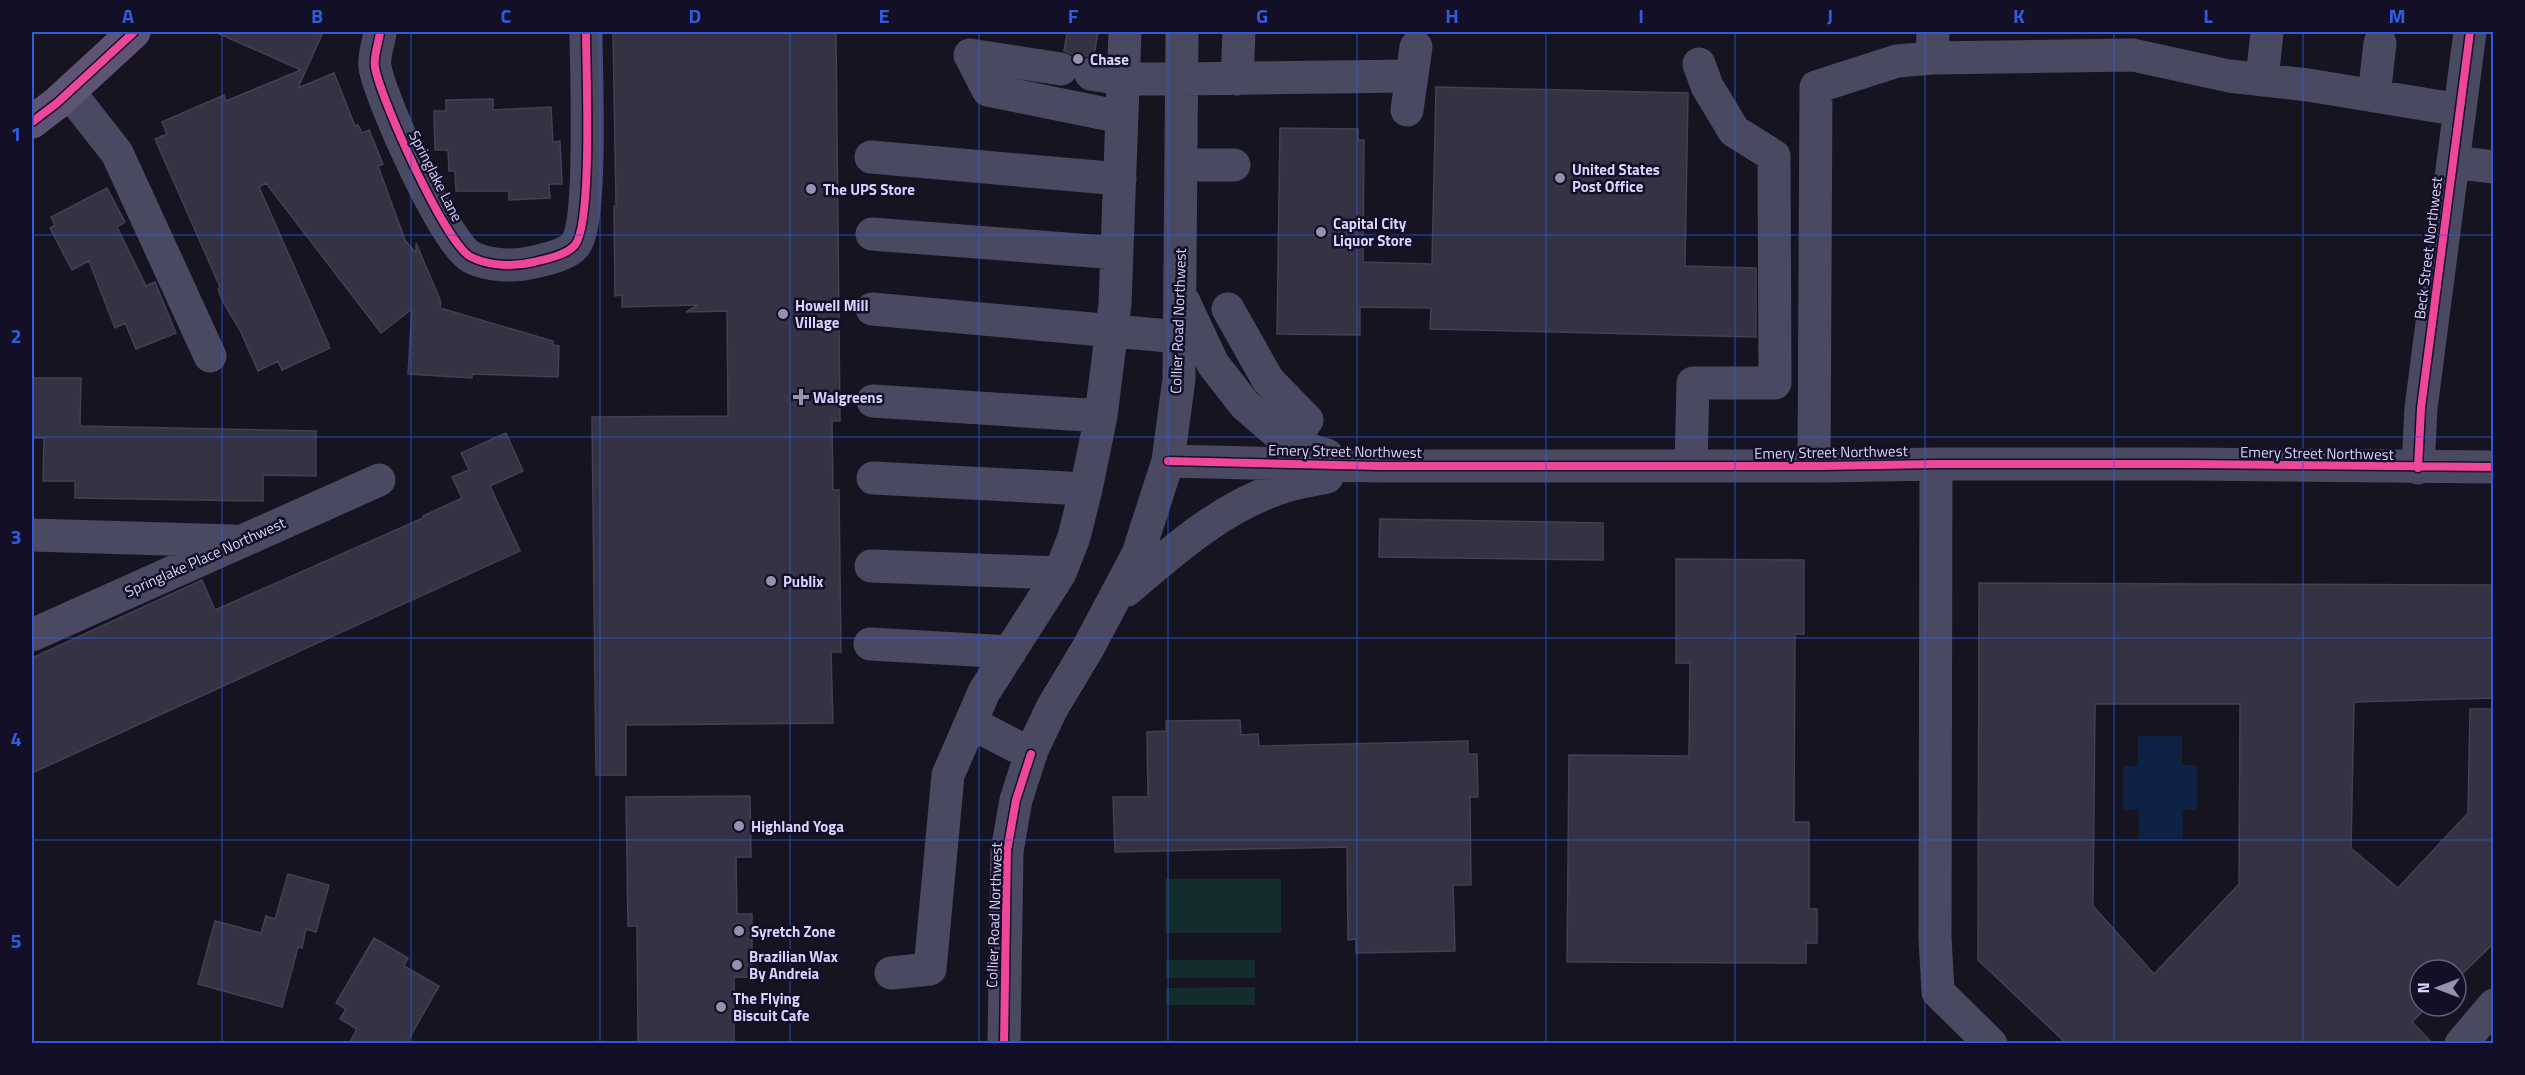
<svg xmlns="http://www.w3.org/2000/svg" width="2525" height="1075" font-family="'Titillium Web',sans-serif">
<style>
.green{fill:#132c2d}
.water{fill:#0d2144}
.building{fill:#343243;stroke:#433f54;stroke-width:1.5;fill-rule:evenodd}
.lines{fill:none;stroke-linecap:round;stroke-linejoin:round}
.minor{stroke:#4a4962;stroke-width:33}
.major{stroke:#5e5373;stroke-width:33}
.cycleway-casing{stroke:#130f26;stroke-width:11}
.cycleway{stroke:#ed469a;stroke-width:8}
.grid{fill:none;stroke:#305bdc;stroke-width:1.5;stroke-opacity:0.55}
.poi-dot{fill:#9591b1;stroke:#130f26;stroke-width:2}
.labels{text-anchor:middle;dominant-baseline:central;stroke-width:5;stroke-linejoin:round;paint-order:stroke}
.poi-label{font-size:15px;font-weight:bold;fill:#d9d4ff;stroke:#130f26;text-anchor:start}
.street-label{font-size:15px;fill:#d9d4ff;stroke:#130f26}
.neatline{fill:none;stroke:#305bdc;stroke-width:2}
.grid-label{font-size:20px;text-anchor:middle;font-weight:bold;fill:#305bdc}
</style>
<rect width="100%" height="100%" fill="#161421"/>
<!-- green -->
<path class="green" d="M 1165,879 L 1281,879 L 1281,933 L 1165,933 Z
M 1166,960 L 1255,960 L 1255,978 L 1166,978 Z
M 1255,987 L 1255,1005 L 1166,1005 L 1166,988 Z"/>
<!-- water -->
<path class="water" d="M 2138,736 L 2182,736 L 2182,765 L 2197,765 L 2197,810 L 2182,810 L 2183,839 L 2139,839 L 2139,809 L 2123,810 L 2123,766 L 2138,766 Z"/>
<!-- building -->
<path class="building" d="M 215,32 L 323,32 L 298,88 L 334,73 L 355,126 L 358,125 L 362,133 L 369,130 L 383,164 L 378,166 L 405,240 L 416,253 L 416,243 L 441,302 L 440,308 L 553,341 L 553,345 L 559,346 L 558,377 L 472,374 L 472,378 L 408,374 L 412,309 L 381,333 L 266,183 L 259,187 L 330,348 L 282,370 L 278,361 L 258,371 L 240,330 L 223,302 L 218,289 L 220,287 L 155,139 L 167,134 L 162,122 L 224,95 L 226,101 L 301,70 Z
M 613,32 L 836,32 L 840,421 L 832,421 L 833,490 L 839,490 L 841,652 L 831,652 L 833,723 L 626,725 L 626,775 L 596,775 L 592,417 L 728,416 L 727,311 L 686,312 L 698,305 L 622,307 L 622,295 L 615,296 L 614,206 L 616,206 Z
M 1067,32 L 1098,32 L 1094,56 L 1085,56 L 1078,61 L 1072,54 L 1064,51 Z
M 1436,87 L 1688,93 L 1685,266 L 1756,268 L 1756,337 L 1430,329 L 1431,308 L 1360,307 L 1360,335 L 1277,334 L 1280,128 L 1358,129 L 1358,140 L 1364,140 L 1363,262 L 1432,264 Z
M 493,99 L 493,110 L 551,107 L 553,142 L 560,141 L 562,184 L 549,184 L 550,198 L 509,200 L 509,191 L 456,191 L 455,171 L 449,171 L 448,150 L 435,150 L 434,111 L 446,111 L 446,100 Z
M 107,188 L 125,222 L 117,227 L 146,286 L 155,282 L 176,333 L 136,349 L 125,323 L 115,328 L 89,261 L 72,270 L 50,228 L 55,225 L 51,217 Z
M 32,378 L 81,378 L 80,426 L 316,431 L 316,476 L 263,475 L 263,501 L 75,498 L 75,481 L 43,481 L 44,438 L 32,438 Z
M 506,433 L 523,471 L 490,486 L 520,551 L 32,773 L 32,658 L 202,580 L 215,610 L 423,518 L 423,516 L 462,498 L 452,477 L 469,470 L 461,453 Z
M 1380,519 L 1603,523 L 1603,560 L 1379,557 Z
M 1676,559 L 1804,560 L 1804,634 L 1795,634 L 1794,822 L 1809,822 L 1809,909 L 1817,909 L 1817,943 L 1806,943 L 1806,963 L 1567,962 L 1569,755 L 1689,756 L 1690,663 L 1676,663 Z
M 1979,583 L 2493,585 L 2493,698 L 2354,702 L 2351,848 L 2398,888 L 2468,813 L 2470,709 L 2493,709 L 2493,944 L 2456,980 L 2456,970 L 2420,970 L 2420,1006 L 2428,1006 L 2412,1022 L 2433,1044 L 2067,1044 L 1978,960 ZM 2095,704 L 2240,704 L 2239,884 L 2154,974 L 2093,906 Z
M 1240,720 L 1241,735 L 1258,734 L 1259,746 L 1468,741 L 1468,754 L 1477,754 L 1478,797 L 1470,797 L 1471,885 L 1453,885 L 1455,951 L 1356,953 L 1356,939 L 1348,940 L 1347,847 L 1115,852 L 1113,797 L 1148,797 L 1147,732 L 1166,731 L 1166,721 Z
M 750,796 L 751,857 L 736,857 L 737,914 L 752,914 L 752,977 L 734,977 L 734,1044 L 638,1044 L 637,926 L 628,926 L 626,797 Z
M 288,874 L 329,885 L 316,932 L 306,929 L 302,948 L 298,947 L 282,1007 L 198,984 L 215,921 L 261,933 L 266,916 L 275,919 Z
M 374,938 L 408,958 L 404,966 L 439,986 L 406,1044 L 349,1044 L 357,1029 L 340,1019 L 346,1009 L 336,1003 Z"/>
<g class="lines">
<!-- minor -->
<path class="minor" d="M 380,32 C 379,42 373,57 375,67 C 380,98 446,245 471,257 C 489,266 514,267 534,262 C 546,259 567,255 575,245 C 593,222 586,68 586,32
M 970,55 L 988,90 L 1121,117
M 970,55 L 1061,69
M 1932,58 L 2133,55 L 2229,76 L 2308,85 L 2460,110
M 1091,74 L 1121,79 L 1182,79 L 1412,76
M 1237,79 L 1239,32
M 2262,80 L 2267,32
M 69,92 L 117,153 L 210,356
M 2374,96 L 2380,43
M 1407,110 L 1416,47
M 871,157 L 1120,179
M 2453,162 L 2494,167
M 1181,165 L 1234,165
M 872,234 L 1117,253
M 1184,302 L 1213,364 L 1245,405 L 1290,444 L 1327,455
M 872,309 L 1180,337
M 1228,309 L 1268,380 L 1307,420 L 1290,444
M 873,401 L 1101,416
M 1168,461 L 1379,466 L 1823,466 L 1936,464 L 2187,464 L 2494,467
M 1936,464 L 1935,938 L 1938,992 L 1991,1044
M 1691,466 L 1693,383 L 1775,383 L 1774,156 L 1734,131 L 1707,86 L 1699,64
M 1814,466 L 1816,87 L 1897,61 L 1932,58 L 1933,32
M 2418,468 L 2421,408 L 2470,32
M 873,478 L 1086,489
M 32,535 L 233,541
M 871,566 L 1060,573
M 1127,590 C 1175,549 1224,505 1286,486 C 1299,482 1314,480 1327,477
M 32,635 L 379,480
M 870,644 L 1010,652
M 971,723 L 1031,754
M 891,973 L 930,969 L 948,775 L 984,692 L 1060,573 L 1074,537 L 1086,489 L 1101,416 L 1115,304 L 1125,32
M 1004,1044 L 1007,851 L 1016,800 L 1032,750 L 1052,708 L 1088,648 L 1138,554 L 1168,461 L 1179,379 L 1182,32
M 2461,1044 L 2494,1005"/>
<!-- major -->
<path class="major" d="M 32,122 L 57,103 L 134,32"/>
<!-- cycleway casing -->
<g class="cycleway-casing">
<path id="cycleway" d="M 380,32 C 379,42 373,57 375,67 C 380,98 446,245 471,257 C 489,266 514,267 534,262 C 546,259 567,255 575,245 C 593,222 586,68 586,32
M 32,122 L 57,103 L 134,32
M 1168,461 L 1379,466 L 1823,466 L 1936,464 L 2187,464 L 2494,467
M 2418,468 L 2421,408 L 2470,32
M 1004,1044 L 1007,851 L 1016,800 L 1031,754"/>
</g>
<!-- cycleway -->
<use href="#cycleway" class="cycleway"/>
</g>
<!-- grid -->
<path class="grid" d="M 222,32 L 222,1044M 411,32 L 411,1044M 600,32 L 600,1044M 790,32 L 790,1044M 979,32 L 979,1044M 1168,32 L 1168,1044M 1357,32 L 1357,1044M 1546,32 L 1546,1044M 1735,32 L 1735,1044M 1925,32 L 1925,1044M 2114,32 L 2114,1044M 2303,32 L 2303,1044M 32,235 L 2494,235M 32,437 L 2494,437M 32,638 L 2494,638M 32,840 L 2494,840"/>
<!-- markers -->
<g class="poi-dot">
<circle cx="1078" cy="59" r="6"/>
<circle cx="1560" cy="178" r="6"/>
<circle cx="811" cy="189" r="6"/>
<circle cx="1321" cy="232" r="6"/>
<circle cx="783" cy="314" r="6"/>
<path d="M798 388h6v6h6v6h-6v6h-6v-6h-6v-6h6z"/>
<circle cx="771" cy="581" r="6"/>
<circle cx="739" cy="826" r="6"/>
<circle cx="739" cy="931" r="6"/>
<circle cx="737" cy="965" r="6"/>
<circle cx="721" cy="1007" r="6"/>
</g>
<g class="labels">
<!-- poi labels -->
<g class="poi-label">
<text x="1090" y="59">Chase</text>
<text x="1572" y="169">United States<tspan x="1572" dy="17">Post Office</tspan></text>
<text x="823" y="189">The UPS Store</text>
<text x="1333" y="223">Capital City<tspan x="1333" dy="17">Liquor Store</tspan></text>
<text x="795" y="305">Howell Mill<tspan x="795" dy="17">Village</tspan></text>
<text x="813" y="397">Walgreens</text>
<text x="783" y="581">Publix</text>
<text x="751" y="826">Highland Yoga</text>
<text x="751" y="931">Syretch Zone</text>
<text x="749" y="956">Brazilian Wax<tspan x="749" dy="17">By Andreia</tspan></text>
<text x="733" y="998">The Flying<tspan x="733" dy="17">Biscuit Cafe</tspan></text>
</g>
<!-- street labels -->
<g class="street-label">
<text transform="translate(436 176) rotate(63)">Springlake Lane</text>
<text transform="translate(2428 248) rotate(-83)">Beck Street Northwest</text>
<text transform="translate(1178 321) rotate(-88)">Collier Road Northwest</text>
<text transform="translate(1345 451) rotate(1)">Emery Street Northwest</text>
<text transform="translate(1831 452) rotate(-1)">Emery Street Northwest</text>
<text transform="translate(2317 453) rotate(1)">Emery Street Northwest</text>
<text transform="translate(205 557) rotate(-24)">Springlake Place Northwest</text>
<text transform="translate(994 915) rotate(-88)">Collier Road Northwest</text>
</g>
</g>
<!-- border -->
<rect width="2525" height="1075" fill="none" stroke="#130f26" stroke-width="66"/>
<!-- north arrow -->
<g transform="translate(2438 988) rotate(270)"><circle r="28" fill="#130f26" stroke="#625e7d" stroke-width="1.5"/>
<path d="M0-4.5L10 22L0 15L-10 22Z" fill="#9591b1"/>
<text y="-9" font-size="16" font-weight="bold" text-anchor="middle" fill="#d9d4ff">N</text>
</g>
<rect x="33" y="33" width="2459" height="1009" class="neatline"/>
<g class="grid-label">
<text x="128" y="23">A</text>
<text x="317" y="23">B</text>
<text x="506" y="23">C</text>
<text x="695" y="23">D</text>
<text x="884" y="23">E</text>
<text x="1073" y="23">F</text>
<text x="1262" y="23">G</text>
<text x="1452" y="23">H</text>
<text x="1641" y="23">I</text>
<text x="1830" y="23">J</text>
<text x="2019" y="23">K</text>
<text x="2208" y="23">L</text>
<text x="2397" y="23">M</text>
<text x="16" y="141">1</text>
<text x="16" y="343">2</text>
<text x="16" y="544">3</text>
<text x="16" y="746">4</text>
<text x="16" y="948">5</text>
</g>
</svg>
